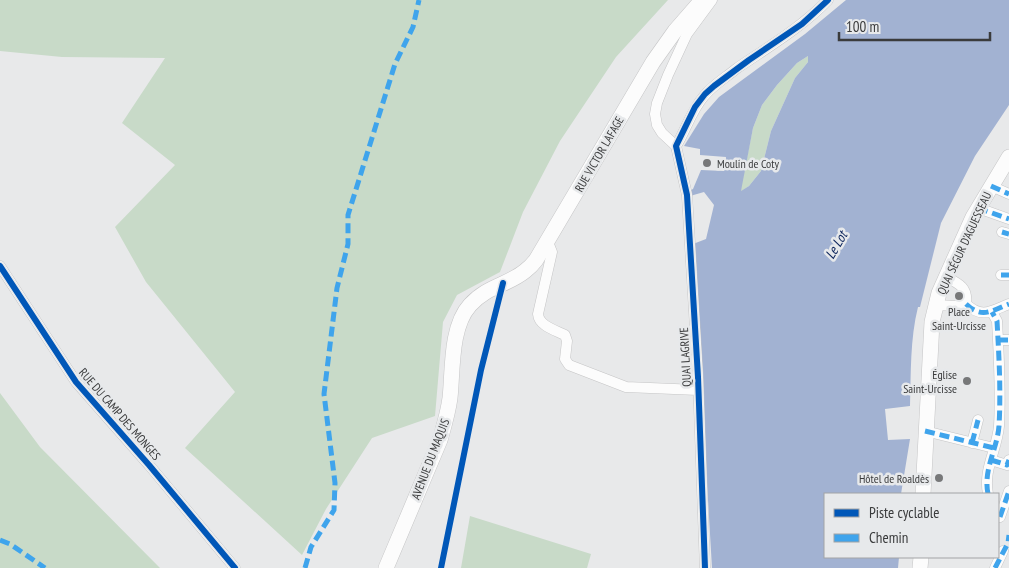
<svg xmlns="http://www.w3.org/2000/svg" width="1009" height="568" font-family="'PT Sans Narrow',sans-serif">
<style>
.green{fill:#c8dac8}
.water{fill:#a2b2d2;fill-rule:evenodd}
.lines{fill:none;stroke-linecap:round;stroke-linejoin:round}
.street-casing{stroke:#c5c5c6;stroke-width:11}
.primary-casing{stroke:#c5c5c6;stroke-width:16}
.street{stroke:#fcfcfc;stroke-width:10}
.primary{stroke:#fcfcfc;stroke-width:15}
.quiet{stroke:#3fa4ec;stroke-width:5;stroke-dasharray:10 5;stroke-linecap:butt}
.cycleway-casing{stroke:#e7e9eb;stroke-width:9}
.cycleway{stroke:#0057b8;stroke-width:6}
.poi-dot{fill:#777879;stroke:#e7e9eb;stroke-width:2}
.labels{text-anchor:middle;dominant-baseline:central;stroke-width:5;stroke-linejoin:round;paint-order:stroke}
.street-label{font-size:12px;fill:#3a3b3c;stroke:#e7e9eb}
.poi-label{font-size:12px;fill:#3a3b3c;stroke:#e7e9eb;text-anchor:end}
.water-label{font-size:14px;font-style:italic;fill:#0c245b;stroke:#e7e9eb}
</style>
<rect width="100%" height="100%" fill="#e8e9ea"/>
<!-- green -->
<path class="green" d="M 0,0 L 668,0 L 616,57 L 560,141 L 523,212 L 500,272 L 457,295 L 443,322 L 435,416 L 372,438 L 326,509 L 302,555 L 185,448 L 235,392 L 146,282 L 115,227 L 175,165 L 122,123 L 165,58 L 62,57 L 0,51 Z
M 808,56 L 808,62 L 795,78 L 771,131 L 761,171 L 749,186 L 740,192 L 753,128 L 762,105 L 777,85 L 797,63 Z
M 0,393 L 40,447 L 160,568 L 0,568 Z
M 470,516 L 591,554 L 587,568 L 461,568 Z"/>
<!-- water -->
<path class="water" d="M 846,0 L 1009,0 L 1009,105 L 975,156 L 941,223 L 920,307 L 918,307 C 910,339 911,373 910,406 L 885,409 L 888,440 L 910,439 L 901,494 L 825,494 L 825,557 L 899,557 L 898,568 L 712,568 L 693,244 L 706,239 L 714,205 L 704,192 L 690,196 L 689,191 L 693,189 L 701,170 L 724,171 L 726,157 L 700,155 L 700,149 L 684,146 L 704,114 L 719,97 L 805,34 ZM 808,56 L 808,62 L 795,78 L 771,131 L 761,171 L 749,186 L 741,191 L 753,128 L 762,105 L 777,85 L 797,63 Z"/>
<g class="lines">
<!-- street casing -->
<g class="street-casing">
<path id="street" d="M 676,146 C 686,130 691,111 704,96 C 713,85 725,78 736,69 C 768,47 801,28 828,0
M 991,186 L 1009,194
M 978,208 L 1009,219
M 1002,232 L 1009,234
M 548,242 L 552,252 L 538,314 C 539,326 555,330 565,335 L 567,341 L 565,359 L 569,365 L 626,387 L 698,390
M 0,266 L 76,382 L 149,465 L 235,568
M 1001,275 L 1009,275
M 946,277 C 960,284 968,288 966,304
M 966,304 C 982,319 991,311 1009,304
M 935,305 L 957,306 L 966,304
M 998,340 L 1009,340
M 925,431 L 994,448
M 972,443 L 978,420
M 991,460 L 1007,465 L 1009,460
M 988,494 C 983,469 997,450 999,426 C 1001,391 999,356 997,321 L 992,312
M 1000,517 L 1009,491
M 705,568 L 698,377 L 687,195 L 676,146 L 662,133 L 657,125 L 655,114 L 657,103 L 668,75 L 687,34 L 712,0
M 995,568 L 1003,551"/>
</g>
<!-- primary casing -->
<g class="primary-casing">
<path id="primary" d="M 923,494 L 932,322 L 939,293 L 973,217 L 1009,157
M 386,568 L 440,440 C 444,426 448,413 450,398 C 453,371 450,327 470,305 C 487,286 508,285 525,271 C 529,268 533,264 536,260 L 653,62 L 675,31 L 702,0
M 920,568 L 921,557"/>
</g>
<!-- street -->
<use href="#street" class="street"/>
<!-- primary -->
<use href="#primary" class="primary"/>
<!-- quiet -->
<path class="quiet" d="M 991,186 L 1009,194
M 978,208 L 1009,219
M 1002,232 L 1009,234
M 1001,275 L 1009,275
M 966,304 C 982,319 991,311 1009,304
M 998,340 L 1009,340
M 925,431 L 994,448
M 972,443 L 978,420
M 991,460 L 1007,465 L 1009,460
M 988,494 C 983,469 997,450 999,426 C 1001,391 999,356 997,321 L 992,312
M 1000,517 L 1009,491
M 0,540 L 10,544 L 45,568
M 305,568 L 311,547 L 334,510 L 335,483 L 324,394 L 337,288 L 348,244 L 348,215 L 395,64 L 413,27 L 419,0
M 995,568 L 1008,543 L 1009,535"/>
<!-- cycleway casing -->
<g class="cycleway-casing">
<path id="cycleway" d="M 0,266 L 76,382 L 149,465 L 235,568
M 441,568 L 481,370 L 503,283
M 705,568 L 698,377 L 687,195 L 676,146 L 695,107 L 705,94 L 714,86 L 749,60 L 802,24 L 828,0"/>
</g>
<!-- cycleway -->
<use href="#cycleway" class="cycleway"/>
</g>
<!-- markers -->
<g class="poi-dot">
<circle cx="707" cy="163" r="5"/>
<circle cx="959" cy="296" r="5"/>
<circle cx="967" cy="381" r="5"/>
<circle cx="939" cy="478" r="5"/>
</g>
<g class="labels">
<!-- street labels -->
<g class="street-label">
<text transform="translate(599 154) rotate(-60)">RUE VICTOR LAFAGE</text>
<text transform="translate(964 243) rotate(-65)">QUAI SÉGUR D'AGUESSEAU</text>
<text transform="translate(685 357) rotate(-93)">QUAI LAGRIVE</text>
<text transform="translate(120 414) rotate(49)">RUE DU CAMP DES MONGES</text>
<text transform="translate(430 459) rotate(-69)">AVENUE DU MAQUIS</text>
</g>
<!-- poi labels -->
<g class="poi-label">
<text x="717" y="163" text-anchor="start">Moulin de Coty</text>
<text x="959" y="311" text-anchor="middle">Place<tspan x="959" dy="14">Saint-Urcisse</tspan></text>
<text x="957" y="374">Église<tspan x="957" dy="14">Saint-Urcisse</tspan></text>
<text x="929" y="478">Hôtel de Roaldès</text>
</g>
<!-- water labels -->
<g class="water-label">
<text transform="translate(836 245) rotate(-60)">Le Lot</text>
</g>
</g>
<!-- legend -->
<rect x="824" y="493" width="175" height="65" fill="#e7e9eb" stroke="#a2a3a5"/>
<rect x="834" y="509" width="25" height="8" fill="#0057b8" stroke="#a2a3a5"/>
<text x="869" y="518" font-size="15" fill="#3a3b3c">Piste cyclable</text>
<rect x="834" y="534" width="25" height="8" fill="#3fa4ec" stroke="#a2a3a5"/>
<text x="869" y="543" font-size="15" fill="#3a3b3c">Chemin</text>
<!-- scale -->
<path d="M839 32v8h151v-8" fill="none" stroke="#3a3b3c" stroke-width="2.5"/>
<text x="846" y="32" font-size="15" fill="#3a3b3c" stroke="#e7e9eb" stroke-width="4" paint-order="stroke">100 m</text>
</svg>
